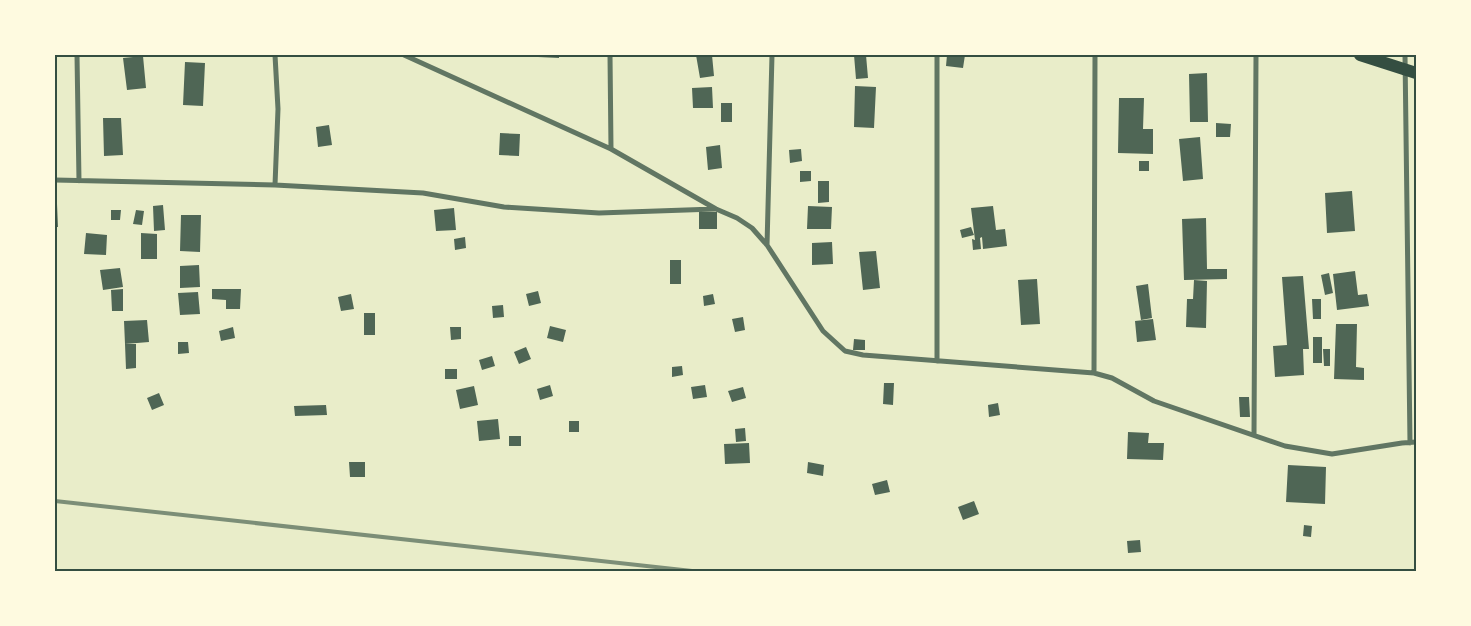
<svg xmlns="http://www.w3.org/2000/svg" width="1471" height="626" font-family="'PT Sans',sans-serif">
<style>
.building{fill:#4f6655}
.lines{fill:none;stroke-linecap:round;stroke-linejoin:round}
.minor{stroke:#617663;stroke-width:5}
.primary{stroke:#344e41;stroke-width:12}
.rail{stroke:#7c8e77;stroke-width:4}
.neatline{fill:none;stroke:#344e41;stroke-width:2}
</style>
<rect width="100%" height="100%" fill="#e9edc9"/>
<!-- building -->
<path class="building" d="M 538,55 L 559,55 L 559,58 L 538,57 Z
M 696,55 L 712,55 L 714,76 L 700,78 Z
M 854,55 L 866,55 L 868,78 L 856,79 Z
M 947,55 L 965,55 L 963,68 L 946,66 Z
M 143,56 L 146,88 L 127,90 L 123,58 Z
M 185,62 L 205,63 L 203,106 L 183,105 Z
M 1207,73 L 1208,122 L 1190,122 L 1189,74 Z
M 855,86 L 876,87 L 874,128 L 854,127 Z
M 712,87 L 713,108 L 693,108 L 692,88 Z
M 1119,98 L 1144,98 L 1143,129 L 1153,129 L 1153,154 L 1118,153 Z
M 721,103 L 732,103 L 732,122 L 721,122 Z
M 103,118 L 121,118 L 123,155 L 104,156 Z
M 1216,123 L 1231,124 L 1230,137 L 1216,137 Z
M 329,125 L 332,145 L 318,147 L 316,127 Z
M 500,133 L 520,134 L 519,156 L 499,155 Z
M 1200,137 L 1203,179 L 1183,181 L 1179,139 Z
M 720,145 L 722,168 L 708,170 L 706,147 Z
M 801,149 L 802,161 L 790,163 L 789,150 Z
M 1139,161 L 1149,161 L 1149,171 L 1139,171 Z
M 800,171 L 811,171 L 811,181 L 800,182 Z
M 818,181 L 829,181 L 829,202 L 818,203 Z
M 1352,191 L 1355,231 L 1327,233 L 1325,193 Z
M 55,204 L 57,204 L 58,227 L 55,227 Z
M 163,205 L 165,230 L 154,231 L 153,206 Z
M 808,206 L 832,207 L 831,229 L 807,229 Z
M 993,206 L 996,230 L 1005,229 L 1007,246 L 983,249 L 982,237 L 980,238 L 981,249 L 973,250 L 972,239 L 975,240 L 971,208 Z
M 454,208 L 456,230 L 436,231 L 434,210 Z
M 111,210 L 121,210 L 120,220 L 111,220 Z
M 136,210 L 144,211 L 142,225 L 133,224 Z
M 699,212 L 717,212 L 717,229 L 699,229 Z
M 181,215 L 201,215 L 200,252 L 180,251 Z
M 1206,218 L 1207,269 L 1227,269 L 1227,279 L 1184,280 L 1182,219 Z
M 971,227 L 974,235 L 962,238 L 960,230 Z
M 86,233 L 107,235 L 106,255 L 84,254 Z
M 141,233 L 157,234 L 157,259 L 141,259 Z
M 465,237 L 466,248 L 455,250 L 454,239 Z
M 832,242 L 833,264 L 812,265 L 812,243 Z
M 876,251 L 880,288 L 863,290 L 859,252 Z
M 670,260 L 681,260 L 681,284 L 670,284 Z
M 199,265 L 200,287 L 180,288 L 180,266 Z
M 120,268 L 123,287 L 103,290 L 100,270 Z
M 1355,271 L 1358,295 L 1367,294 L 1369,306 L 1337,310 L 1333,274 Z
M 1329,273 L 1333,293 L 1325,295 L 1321,275 Z
M 1303,276 L 1309,349 L 1303,349 L 1304,375 L 1275,377 L 1273,346 L 1287,345 L 1282,277 Z
M 1037,279 L 1040,324 L 1021,325 L 1018,280 Z
M 1194,280 L 1207,281 L 1206,328 L 1186,327 L 1187,299 L 1193,299 Z
M 1148,284 L 1152,318 L 1141,320 L 1136,286 Z
M 123,289 L 123,311 L 112,311 L 111,290 Z
M 212,289 L 241,289 L 240,309 L 226,309 L 226,300 L 212,299 Z
M 538,291 L 541,303 L 529,306 L 526,294 Z
M 198,292 L 200,314 L 180,315 L 178,293 Z
M 351,294 L 354,309 L 341,311 L 338,297 Z
M 713,294 L 715,304 L 704,306 L 703,296 Z
M 1312,299 L 1321,299 L 1321,319 L 1313,319 Z
M 503,305 L 504,317 L 493,318 L 492,306 Z
M 364,313 L 375,313 L 375,335 L 364,335 Z
M 743,317 L 745,330 L 735,332 L 732,319 Z
M 1153,319 L 1156,340 L 1137,342 L 1135,321 Z
M 147,320 L 149,342 L 125,344 L 124,321 Z
M 1336,324 L 1357,324 L 1356,367 L 1364,368 L 1364,380 L 1334,379 Z
M 550,326 L 566,330 L 563,342 L 547,338 Z
M 233,327 L 235,338 L 221,341 L 219,331 Z
M 450,327 L 461,327 L 461,339 L 451,340 Z
M 1313,337 L 1322,337 L 1322,363 L 1313,363 Z
M 854,339 L 865,340 L 865,350 L 853,350 Z
M 178,342 L 188,342 L 189,353 L 178,354 Z
M 125,344 L 136,344 L 136,368 L 126,369 Z
M 526,347 L 531,359 L 519,364 L 514,352 Z
M 1323,349 L 1330,349 L 1330,366 L 1324,366 Z
M 492,356 L 495,366 L 482,370 L 479,360 Z
M 682,366 L 683,375 L 672,377 L 672,367 Z
M 445,369 L 457,369 L 457,379 L 445,379 Z
M 884,383 L 894,383 L 893,405 L 883,404 Z
M 550,385 L 553,396 L 540,400 L 537,389 Z
M 705,385 L 707,397 L 693,399 L 691,387 Z
M 474,386 L 478,405 L 460,409 L 456,390 Z
M 743,387 L 746,398 L 732,402 L 728,391 Z
M 159,393 L 164,405 L 152,410 L 147,398 Z
M 1239,397 L 1249,397 L 1250,417 L 1240,417 Z
M 998,403 L 1000,415 L 989,417 L 988,405 Z
M 326,405 L 327,415 L 295,416 L 294,406 Z
M 498,419 L 500,439 L 479,441 L 477,421 Z
M 569,421 L 579,421 L 579,432 L 569,432 Z
M 745,428 L 746,441 L 736,442 L 735,429 Z
M 1128,432 L 1149,433 L 1148,443 L 1164,443 L 1163,460 L 1127,459 Z
M 509,436 L 521,436 L 521,446 L 509,446 Z
M 749,443 L 750,463 L 725,464 L 724,444 Z
M 349,462 L 365,462 L 365,477 L 350,477 Z
M 808,462 L 824,465 L 823,476 L 807,473 Z
M 1288,465 L 1326,467 L 1325,504 L 1286,502 Z
M 887,480 L 890,492 L 875,495 L 872,484 Z
M 974,501 L 979,514 L 963,520 L 958,507 Z
M 1304,525 L 1312,526 L 1311,537 L 1303,536 Z
M 1140,540 L 1141,552 L 1128,553 L 1127,541 Z"/>
<g class="lines">
<!-- minor -->
<path class="minor" d="M 77,55 L 79,181
M 275,55 L 278,109 L 275,185
M 404,55 L 611,149 L 716,209 L 737,218 L 752,228 L 767,245 L 823,331 L 845,351 L 863,355 L 1094,373 L 1112,378 L 1154,401 L 1285,446 L 1332,454 L 1402,443 L 1416,442
M 610,55 L 611,149
M 1405,55 L 1410,443
M 55,180 L 275,185 L 423,193 L 504,207 L 599,213 L 715,209
M 767,245 L 772,55
M 937,361 L 937,55
M 1094,373 L 1095,55
M 1254,435 L 1256,55"/>
<!-- primary -->
<path class="primary" d="M 1360,55 L 1416,73"/>
<!-- rail -->
<path class="rail" d="M 55,501 L 692,571"/>
</g>
<!-- border -->
<rect width="1471" height="626" fill="none" stroke="#fefae0" stroke-width="112"/>
<rect x="56" y="56" width="1359" height="514" class="neatline"/>
</svg>
